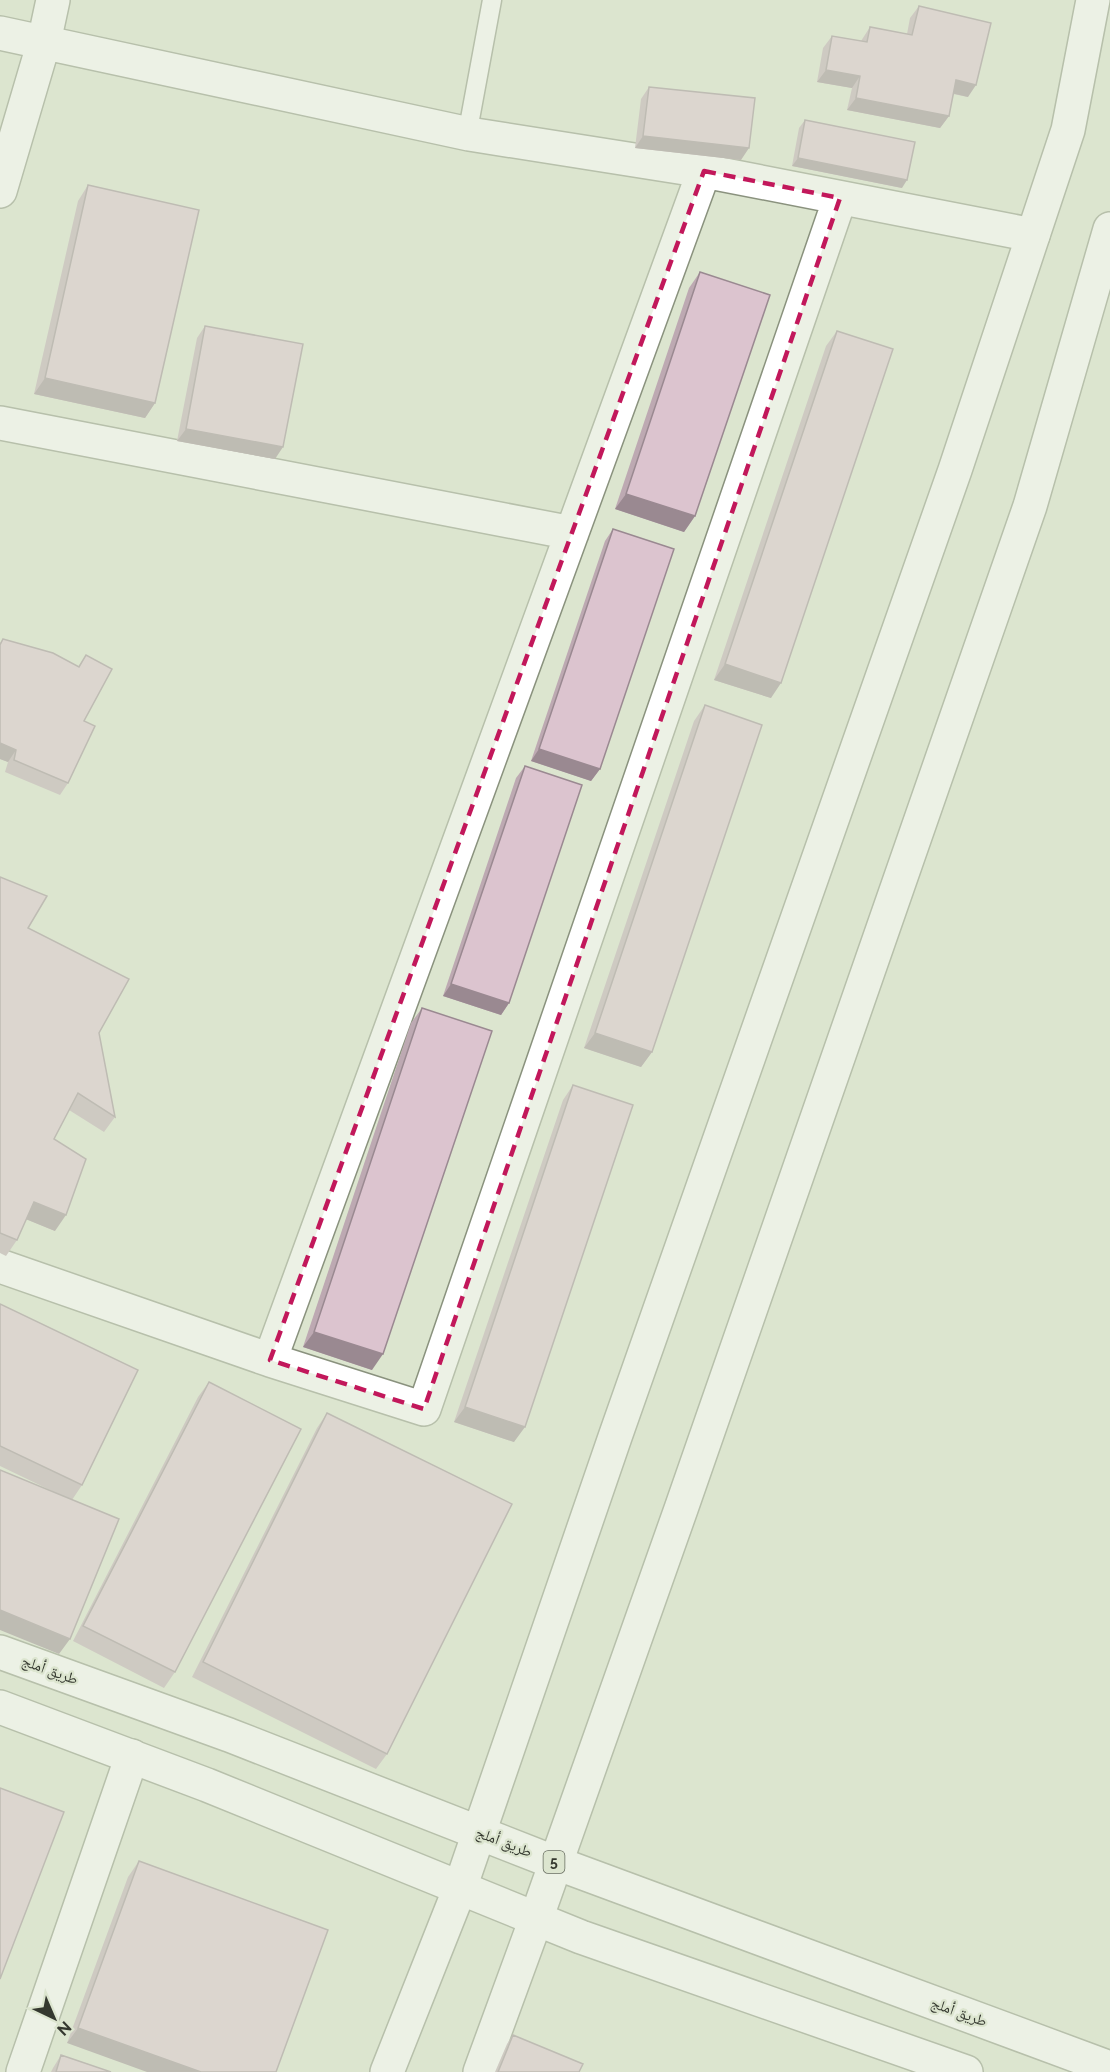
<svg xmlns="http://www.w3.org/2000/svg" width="1110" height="2072" font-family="Raleway,'Noto Naskh Arabic',sans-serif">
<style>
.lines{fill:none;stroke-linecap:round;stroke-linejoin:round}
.lane-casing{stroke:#8a927e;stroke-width:21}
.street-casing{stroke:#8a927e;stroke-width:36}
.secondary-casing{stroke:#8a927e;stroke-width:36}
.highway-casing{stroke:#8a927e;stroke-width:36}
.lane{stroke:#fff;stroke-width:18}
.street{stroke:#fff;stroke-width:33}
.secondary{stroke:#fff;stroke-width:33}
.highway{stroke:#fff;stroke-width:33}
.wall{fill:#bda9b2}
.shaded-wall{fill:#9a8991}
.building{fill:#dcc4cf;stroke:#9a8991;stroke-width:1.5}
.marked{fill:none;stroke:#c2185b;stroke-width:4.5;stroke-dasharray:12 8;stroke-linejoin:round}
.labels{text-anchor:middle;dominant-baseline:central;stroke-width:4.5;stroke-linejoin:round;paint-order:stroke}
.shield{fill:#dce5cf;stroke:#666c5f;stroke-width:1.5}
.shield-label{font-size:14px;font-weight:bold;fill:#34382f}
.street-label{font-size:15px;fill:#34382f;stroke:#dce5cf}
</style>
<rect width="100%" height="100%" fill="#dce5cf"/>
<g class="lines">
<!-- lane casing -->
<g class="lane-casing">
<path id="lane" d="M 469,134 L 470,119 L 492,0"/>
</g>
<!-- street casing -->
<g class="street-casing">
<path id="street" d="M 0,33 L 469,134 L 704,171 L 1033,235
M 0,191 L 44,42 L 53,0
M 0,423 L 572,533
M 0,1266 L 270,1360 L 424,1409 L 840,198
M 270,1360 L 704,171
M 23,2072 L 132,1756
M 387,2072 L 460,1888
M 480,2072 L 536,1919"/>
</g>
<!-- secondary casing -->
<g class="secondary-casing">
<path id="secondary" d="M 460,1888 L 615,1437 L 955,470 L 1068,130 L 1093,0
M 536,1919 L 681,1509 L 1030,506 L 1110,229"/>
</g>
<!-- highway casing -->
<g class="highway-casing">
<path id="highway" d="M 0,1652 L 229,1735 L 556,1863 L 1110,2068
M 0,1707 L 207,1785 L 581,1937 L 966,2072"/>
</g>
<!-- lane -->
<use href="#lane" class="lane"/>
<!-- street -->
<use href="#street" class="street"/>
<!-- secondary -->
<use href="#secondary" class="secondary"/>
<!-- highway -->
<use href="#highway" class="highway"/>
</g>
<!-- wall -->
<path class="wall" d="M 919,6 L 968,97 L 953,94 L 949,116 L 940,128 L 847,110 L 852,88 L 817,82 L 823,48 L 832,36 L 861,41 L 870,27 L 907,34 L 910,18 Z
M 649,87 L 741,160 L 635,148 L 641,99 Z
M 805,120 L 902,188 L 792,166 L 799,128 Z
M 88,185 L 155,403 L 145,418 L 34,394 L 78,201 Z
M 700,272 L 695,516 L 684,532 L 615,509 L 689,288 Z
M 205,326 L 275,459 L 177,441 L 197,338 Z
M 837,331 L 771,698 L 714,680 L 826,346 Z
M 613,529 L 600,769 L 591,781 L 531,761 L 605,541 Z
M 3,639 L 78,667 L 86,655 L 84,721 L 68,783 L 60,795 L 5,772 L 8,762 L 0,759 L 0,643 Z
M 705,705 L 652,1052 L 641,1067 L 584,1048 L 694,721 Z
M 525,766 L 509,1003 L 501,1015 L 443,996 L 516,778 Z
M 0,877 L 28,928 L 99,1033 L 115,1117 L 104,1132 L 69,1110 L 54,1139 L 55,1231 L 26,1219 L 17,1240 L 6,1256 L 0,1253 Z
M 422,1008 L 372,1370 L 303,1347 L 411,1023 Z
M 573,1085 L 514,1442 L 454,1422 L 563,1100 Z
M 0,1304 L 82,1485 L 72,1500 L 59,1654 L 52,1491 L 0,1466 Z
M 209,1382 L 175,1672 L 164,1688 L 73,1641 L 198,1397 Z
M 327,1413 L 387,1754 L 376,1769 L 192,1677 L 317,1428 Z
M 139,1861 L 328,1930 L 67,2043 L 128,1877 Z
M 513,2035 L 579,2072 L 495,2072 L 507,2044 Z
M 61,2055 L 111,2072 L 51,2072 L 53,2068 Z"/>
<!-- shaded-wall -->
<path class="shaded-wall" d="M 826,70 L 860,76 L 852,88 L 817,82 Z
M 956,80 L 976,85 L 968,97 L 947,92 Z
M 856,98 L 949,116 L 940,128 L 847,110 Z
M 643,136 L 749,148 L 741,160 L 635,148 Z
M 798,158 L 907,180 L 902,188 L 792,166 Z
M 45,378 L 155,403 L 145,418 L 34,394 Z
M 186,429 L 283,447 L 275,459 L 177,441 Z
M 626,494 L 695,516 L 684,532 L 615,509 Z
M 725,664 L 781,683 L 771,698 L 714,680 Z
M 0,743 L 16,750 L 8,762 L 0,759 Z
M 539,749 L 600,769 L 591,781 L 531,761 Z
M 451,984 L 509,1003 L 501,1015 L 443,996 Z
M 595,1033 L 652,1052 L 641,1067 L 584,1048 Z
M 34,1202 L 66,1215 L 55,1231 L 23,1218 Z
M 314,1332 L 383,1354 L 372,1370 L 303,1347 Z
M 465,1407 L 525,1427 L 514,1442 L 454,1422 Z
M 0,1610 L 70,1639 L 59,1654 L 0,1630 Z
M 78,2028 L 201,2072 L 147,2072 L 67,2043 Z"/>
<!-- building -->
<path class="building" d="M 919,6 L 991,23 L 976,85 L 956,80 L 949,116 L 856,98 L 860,76 L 826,70 L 832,36 L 867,42 L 870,27 L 912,35 Z
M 649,87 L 755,98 L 749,148 L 643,136 Z
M 805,120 L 915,142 L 907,180 L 798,158 Z
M 88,185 L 199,210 L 155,403 L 45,378 Z
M 700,272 L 770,295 L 695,516 L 626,494 Z
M 205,326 L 303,344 L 283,447 L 186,429 Z
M 837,331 L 893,349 L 781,683 L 725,664 Z
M 613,529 L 674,549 L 600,769 L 539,749 Z
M 3,639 L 53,653 L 79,667 L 86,655 L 112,669 L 84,721 L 95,726 L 68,783 L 14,760 L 16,750 L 0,743 L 0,645 Z
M 705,705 L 762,725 L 652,1052 L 595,1033 Z
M 525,766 L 582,785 L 509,1003 L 451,984 Z
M 0,877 L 47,896 L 28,928 L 129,979 L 99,1033 L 115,1117 L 78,1093 L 54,1139 L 86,1159 L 66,1215 L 34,1202 L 17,1240 L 0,1233 Z
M 422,1008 L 492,1031 L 383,1354 L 314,1332 Z
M 573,1085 L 633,1105 L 525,1427 L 465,1407 Z
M 0,1304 L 138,1370 L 82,1485 L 0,1446 Z
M 209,1382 L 301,1429 L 175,1672 L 83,1626 Z
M 327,1413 L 512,1504 L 387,1754 L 203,1662 Z
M 0,1470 L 119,1519 L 70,1639 L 0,1610 Z
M 0,1788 L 64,1812 L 0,1979 Z
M 139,1861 L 328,1930 L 276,2072 L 201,2072 L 78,2028 Z
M 513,2035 L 583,2064 L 579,2072 L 498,2072 Z
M 61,2055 L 111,2072 L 56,2072 Z"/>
<!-- marked area -->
<path d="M0 0H1110V2072H0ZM 704,171 L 840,198 L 424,1409 L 270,1360 Z" fill="#dce5cf" fill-opacity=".55" fill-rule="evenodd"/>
<path class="marked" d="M 704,171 L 840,198 L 424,1409 L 270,1360 Z"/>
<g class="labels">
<!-- shield labels -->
<rect class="shield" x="543.5" y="1851" width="21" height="22" rx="4.5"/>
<g class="shield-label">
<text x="554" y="1862">5</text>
</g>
<!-- street labels -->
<g class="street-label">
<text transform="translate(50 1670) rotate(20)">طريق أملج</text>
<text transform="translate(504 1842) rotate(21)">طريق أملج</text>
<text transform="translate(959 2012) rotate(20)">طريق أملج</text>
</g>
</g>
<!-- north arrow -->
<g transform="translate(54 2018) rotate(136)" stroke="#dce5cf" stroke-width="4.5" paint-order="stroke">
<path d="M0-4.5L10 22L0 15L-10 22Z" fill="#34382f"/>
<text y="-9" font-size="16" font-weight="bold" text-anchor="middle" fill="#34382f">N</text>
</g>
</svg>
